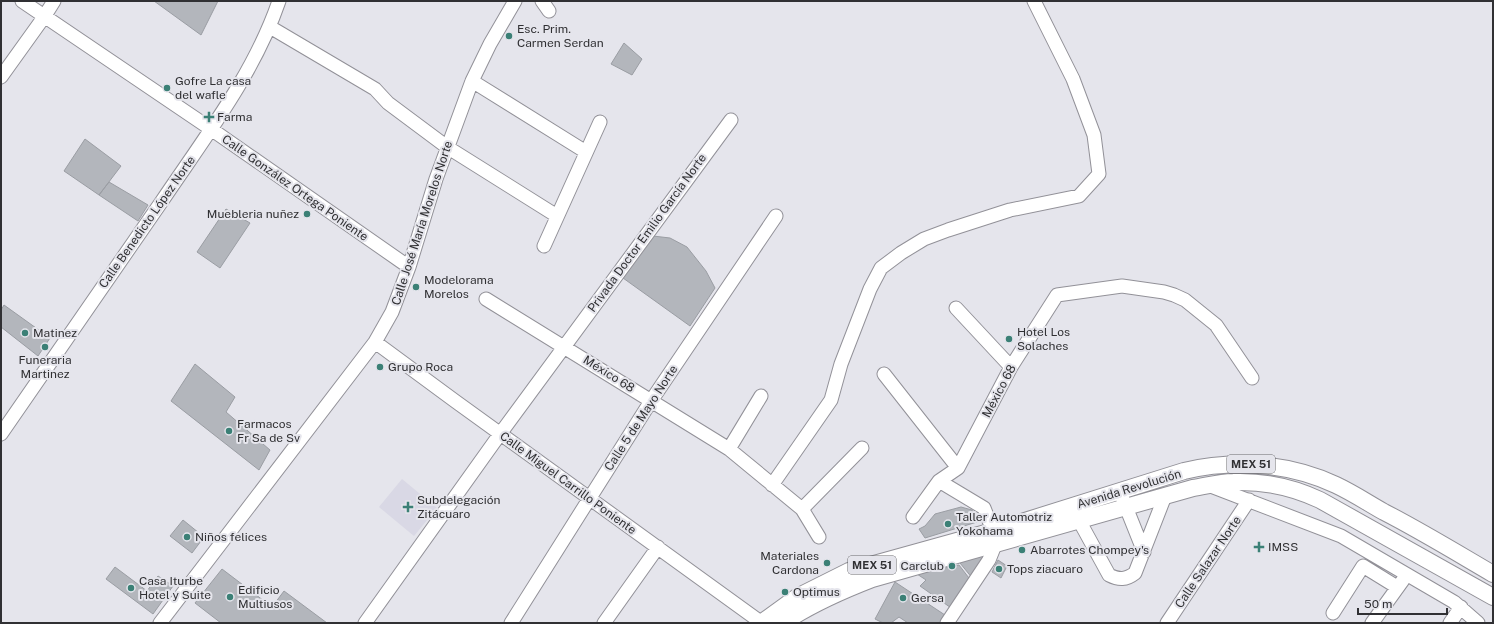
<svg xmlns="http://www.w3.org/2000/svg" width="1494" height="624" font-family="'Public Sans',sans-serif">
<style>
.built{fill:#d9d8e5}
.building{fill:#b3b6bc;stroke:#9a9da3}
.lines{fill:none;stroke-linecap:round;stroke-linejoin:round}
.minor-casing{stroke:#929198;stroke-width:15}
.major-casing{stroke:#929198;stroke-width:18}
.minor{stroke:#fff;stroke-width:13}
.major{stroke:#fff;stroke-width:16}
.poi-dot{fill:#3b8076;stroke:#e5e5ec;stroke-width:1.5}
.labels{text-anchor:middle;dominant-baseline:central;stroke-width:4;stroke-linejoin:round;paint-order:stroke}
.shield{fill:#e5e5ec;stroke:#66666a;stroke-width:1}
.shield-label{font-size:11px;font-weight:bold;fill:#303033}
.poi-label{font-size:12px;fill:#303033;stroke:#e5e5ec;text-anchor:start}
.street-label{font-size:12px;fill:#303033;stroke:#e5e5ec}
</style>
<rect width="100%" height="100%" fill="#e5e5ec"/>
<!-- built -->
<path class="built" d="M 402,479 L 437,508 L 414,536 L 379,507 Z"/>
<!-- building -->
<path class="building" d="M 154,1 L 218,1 L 201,35 Z
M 624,43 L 642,59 L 632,75 L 611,64 Z
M 85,139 L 121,166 L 99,195 L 64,171 Z
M 109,182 L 148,205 L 138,221 L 99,195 Z
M 226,209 L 250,223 L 220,268 L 197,252 Z
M 653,236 L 670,238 L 687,247 L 706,271 L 715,288 L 690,326 L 623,278 Z
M 4,305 L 50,338 L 38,356 L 1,327 L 1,310 Z
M 195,364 L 235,397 L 226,412 L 270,450 L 259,470 L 171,401 Z
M 961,507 L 972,510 L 977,522 L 925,538 L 919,529 L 925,526 L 935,514 Z
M 183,520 L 204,537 L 192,553 L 170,536 Z
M 990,548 L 973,579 L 960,563 Z
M 998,560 L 1007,566 L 1001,578 L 992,572 Z
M 959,565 L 972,582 L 954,610 L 920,586 L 926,580 L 917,574 Z
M 115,567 L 147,591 L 158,576 L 173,586 L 153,614 L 106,579 Z
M 222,569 L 272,607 L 284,591 L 327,623 L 221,623 L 195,603 Z
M 895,582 L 945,615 L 940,623 L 908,623 L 899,617 L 891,623 L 883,623 L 875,619 Z"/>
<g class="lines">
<!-- minor casing -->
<g class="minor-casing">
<path id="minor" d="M 22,1 L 211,129 L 409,267
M 542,1 L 549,11
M 270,27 L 375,89 L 388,103 L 447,147 L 557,216
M 1,77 L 44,17 L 54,1
M 472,81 L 586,152
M 544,246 L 600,122
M 486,299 L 729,449 L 802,509 L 819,537
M 956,308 L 1011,367
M 375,342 L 455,401 L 762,623
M 884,374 L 958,468
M 1,434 C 55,356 108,278 162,201 C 205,137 254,74 279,1
M 729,449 L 761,396
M 939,481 L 984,508 L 993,531 L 995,545 L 989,560 L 947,623
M 772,485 L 831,400 L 841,364 L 870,289 L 881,268 L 901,253 L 924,239 L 948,230 L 1010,210 L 1079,196 L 1099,174 L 1094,135 L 1073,79 L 1034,1
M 1208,485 L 1341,536 L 1454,602 L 1478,623
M 1120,492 L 1144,552
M 802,509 L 862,448
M 1075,513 L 1109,575 C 1119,580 1126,580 1135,573 L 1165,496
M 913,517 L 939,481 L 958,468 L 1011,367 L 1057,295 L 1122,286 L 1164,292 L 1174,295 L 1185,300 L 1216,325 L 1252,378
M 1333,613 L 1363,566 L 1397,587
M 160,623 L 375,342 L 392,312 L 409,267 L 436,179 L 472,81 L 490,44 L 515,1
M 365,623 L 500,434 L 731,120
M 511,623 L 651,401 L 776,216
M 604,623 L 658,547
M 1167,623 L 1249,500
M 1372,623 L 1403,580
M 1450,623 L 1461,607"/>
</g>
<!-- major casing -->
<g class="major-casing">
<path id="major" d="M 761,623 L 797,597 L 849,571 L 993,531 L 1184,471 C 1235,459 1289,463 1336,485 C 1353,493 1368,503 1384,512 C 1421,531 1457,553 1493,574
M 783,623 C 811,604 841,591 872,579 L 1193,488 C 1206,486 1220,482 1233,482 C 1263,481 1293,487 1320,500 L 1493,597"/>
</g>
<!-- minor -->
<use href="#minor" class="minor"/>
<!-- major -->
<use href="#major" class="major"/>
</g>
<!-- markers -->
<g class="poi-dot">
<circle cx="509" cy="36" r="4"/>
<circle cx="167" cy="88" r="4"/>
<path d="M207 111h4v4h4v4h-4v4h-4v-4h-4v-4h4z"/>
<circle cx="307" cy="214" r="4"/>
<circle cx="416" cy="287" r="4"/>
<circle cx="25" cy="333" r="4"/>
<circle cx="1009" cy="339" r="4"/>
<circle cx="45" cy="347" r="4"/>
<circle cx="380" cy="367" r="4"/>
<circle cx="229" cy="431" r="4"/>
<path d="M406 501h4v4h4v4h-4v4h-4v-4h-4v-4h4z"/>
<circle cx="948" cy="524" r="4"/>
<circle cx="187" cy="537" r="4"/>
<path d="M1257 541h4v4h4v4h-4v4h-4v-4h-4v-4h4z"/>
<circle cx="1022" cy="550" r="4"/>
<circle cx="827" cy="563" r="4"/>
<circle cx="952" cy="566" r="4"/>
<circle cx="999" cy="569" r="4"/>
<circle cx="131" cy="588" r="4"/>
<circle cx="785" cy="592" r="4"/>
<circle cx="230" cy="597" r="4"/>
<circle cx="903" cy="598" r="4"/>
</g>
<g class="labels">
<!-- shield labels -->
<g class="shield">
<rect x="1227" y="455" width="48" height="18" rx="3"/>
<rect x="848" y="556" width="48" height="18" rx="3"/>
</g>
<g class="shield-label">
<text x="1251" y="464">MEX 51</text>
<text x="872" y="565">MEX 51</text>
</g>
<!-- poi labels -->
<g class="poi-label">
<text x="517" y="29">Esc. Prim.<tspan x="517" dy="14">Carmen Serdan</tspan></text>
<text x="175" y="81">Gofre La casa<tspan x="175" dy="14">del wafle</tspan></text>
<text x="217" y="117">Farma</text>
<text x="299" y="214" text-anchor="end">Muebleria nuñez</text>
<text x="424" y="280">Modelorama<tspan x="424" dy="14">Morelos</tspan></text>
<text x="1017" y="332">Hotel Los<tspan x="1017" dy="14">Solaches</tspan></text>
<text x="33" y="333">Matinez</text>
<text x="45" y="360" text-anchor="middle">Funeraria<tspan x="45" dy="14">Martinez</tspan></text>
<text x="388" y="367">Grupo Roca</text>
<text x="237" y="424">Farmacos<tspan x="237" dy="14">Fr Sa de Sv</tspan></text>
<text x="417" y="500">Subdelegación<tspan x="417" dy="14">Zitácuaro</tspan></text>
<text x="956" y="517">Taller Automotriz<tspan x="956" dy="14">Yokohama</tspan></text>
<text x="195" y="537">Niños felices</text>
<text x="1268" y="547">IMSS</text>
<text x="1030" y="550">Abarrotes Chompey's</text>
<text x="819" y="556" text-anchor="end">Materiales<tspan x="819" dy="14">Cardona</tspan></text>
<text x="944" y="566" text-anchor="end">Carclub</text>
<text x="1007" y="569">Tops ziacuaro</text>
<text x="139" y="581">Casa Iturbe<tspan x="139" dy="14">Hotel y Suite</tspan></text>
<text x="238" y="590">Edificio<tspan x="238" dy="14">Multiusos</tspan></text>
<text x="793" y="592">Optimus</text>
<text x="911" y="598">Gersa</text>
</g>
<!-- street labels -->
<g class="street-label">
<text transform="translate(295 188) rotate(35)">Calle González Ortega Poniente</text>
<text transform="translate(147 222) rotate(-55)">Calle Benedicto López Norte</text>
<text transform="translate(422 223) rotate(-72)">Calle José María Morelos Norte</text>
<text transform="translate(647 233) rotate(-54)">Privada Doctor Emilio García Norte</text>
<text transform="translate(609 374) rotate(32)">México 68</text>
<text transform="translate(999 391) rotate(-62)">México 68</text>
<text transform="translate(641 418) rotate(-57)">Calle 5 de Mayo Norte</text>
<text transform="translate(568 483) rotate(36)">Calle Miguel Carrillo Poniente</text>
<text transform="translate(1129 489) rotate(-17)">Avenida Revolución</text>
<text transform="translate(1208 562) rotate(-56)">Calle Salazar Norte</text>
</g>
</g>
<!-- border -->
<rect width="1494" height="624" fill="none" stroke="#303033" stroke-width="4"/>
<!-- scale -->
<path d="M1358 608v6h89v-6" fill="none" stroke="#303033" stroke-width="2"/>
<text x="1364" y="608" font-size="12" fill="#303033" stroke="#e5e5ec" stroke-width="3" paint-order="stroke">50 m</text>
</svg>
